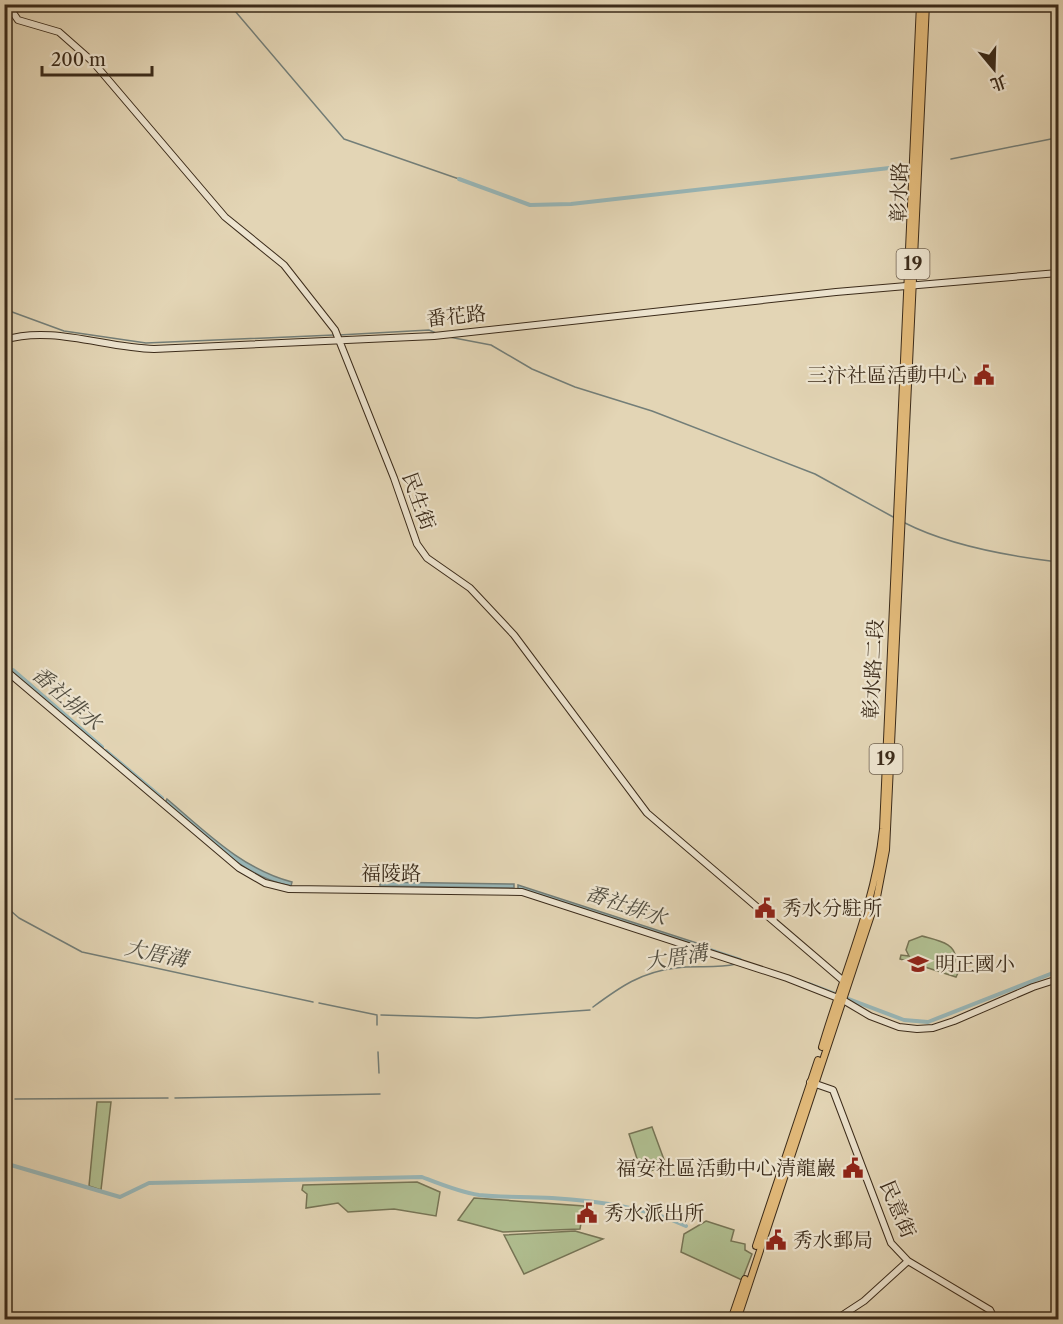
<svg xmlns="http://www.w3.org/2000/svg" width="1063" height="1324" font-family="'Libre Caslon Text','Noto Serif TC',serif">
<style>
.green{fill:#b0be90;stroke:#767455;stroke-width:1.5}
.water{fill:#98b6b7;stroke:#737e78;stroke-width:1.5}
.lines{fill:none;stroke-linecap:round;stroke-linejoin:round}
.stream{stroke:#737e78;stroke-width:1.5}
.canal{stroke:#98b6b7;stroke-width:4}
.secondary-casing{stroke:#3b2b1a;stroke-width:8}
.primary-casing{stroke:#3b2b1a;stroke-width:8}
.secondary{stroke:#ede4cf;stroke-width:6}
.primary{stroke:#e2ba7a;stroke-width:6}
.labels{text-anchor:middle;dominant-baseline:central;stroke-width:4.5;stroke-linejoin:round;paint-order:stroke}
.shield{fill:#ede4cf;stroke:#706250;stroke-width:1.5}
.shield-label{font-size:18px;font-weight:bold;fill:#3b2b1a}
.street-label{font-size:20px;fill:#3b2b1a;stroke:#ede4cf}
.poi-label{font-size:20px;fill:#3b2b1a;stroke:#ede4cf;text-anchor:start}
.water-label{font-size:21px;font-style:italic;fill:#524e41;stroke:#ede4cf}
</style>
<rect width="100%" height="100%" fill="#e3d5b5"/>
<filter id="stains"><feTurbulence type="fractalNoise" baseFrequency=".00333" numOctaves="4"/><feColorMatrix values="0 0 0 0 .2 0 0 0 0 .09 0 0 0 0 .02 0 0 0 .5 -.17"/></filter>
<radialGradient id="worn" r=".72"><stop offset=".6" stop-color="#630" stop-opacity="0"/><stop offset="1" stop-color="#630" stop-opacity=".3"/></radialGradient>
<!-- green -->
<path class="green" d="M 922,936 C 936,940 959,943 955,962 L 948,969 L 958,973 L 956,977 L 900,959 L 901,955 L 909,956 L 906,950 L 909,941 Z
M 97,1102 L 111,1102 L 101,1190 L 89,1186 Z
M 652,1127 L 666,1165 L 642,1174 L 629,1134 Z
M 417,1182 L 440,1192 L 436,1216 L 394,1209 L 348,1212 L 338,1203 L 306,1208 L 307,1194 L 302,1190 L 303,1185 Z
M 474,1198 L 584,1206 L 580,1229 L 503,1232 L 458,1220 Z
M 706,1221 L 734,1230 L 731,1241 L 745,1244 L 745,1250 L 752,1254 L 742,1280 L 681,1252 L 684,1234 Z
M 575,1231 L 603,1239 L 524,1274 L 504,1235 Z"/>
<!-- water -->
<path class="water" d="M 167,799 C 206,832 242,869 292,882 L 291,886 C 242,877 203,834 165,803 Z
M 380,882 L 514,884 L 514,888 L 380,886 Z
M 518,885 L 709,947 L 706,949 L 518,889 Z"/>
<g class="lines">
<!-- stream -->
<path class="stream" d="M 229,4 L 344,139 L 459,179
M 1057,138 L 1058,138
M 951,159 L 1051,139
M 4,309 L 64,331 L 146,343 L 334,335
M 339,335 L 429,330 L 436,333
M 449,337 L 491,345 L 532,369 L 575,387 L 652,411 L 815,474 L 895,518
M 905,523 C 950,546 1008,556 1058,562
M 4,905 L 19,918 L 82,952 L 313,1002
M 319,1003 L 377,1015
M 593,1007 C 620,987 641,972 676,968 C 695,965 716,969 736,964
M 381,1015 L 477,1018 L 590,1010
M 377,1016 L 377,1025
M 378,1052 L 379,1073
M 4,1096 L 10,1098
M 175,1098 L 380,1094
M 15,1099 L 168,1098"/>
<!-- canal -->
<path class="canal" d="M 459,179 L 530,205 L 571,204 L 907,166
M 4,663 L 8,666
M 13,670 L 102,747
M 106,751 L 162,798
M 704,948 L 740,960
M 809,984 L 904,1020 L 928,1022 L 1058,971
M 4,1163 L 120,1197 L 149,1183 L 422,1177 C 440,1184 459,1192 479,1195 C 503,1198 528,1196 552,1198 C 596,1201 646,1207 686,1226"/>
<!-- secondary casing -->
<g class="secondary-casing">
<path id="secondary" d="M 7,4 L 18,20 L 59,32 L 93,62 L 225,217 L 284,265 L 335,330 L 394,478 L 417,544 L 427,558 L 470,588 L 514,635 L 647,813 L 847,984
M 4,340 C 52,325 105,348 154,349 L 434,336 L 836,292 L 1058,273
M 4,669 L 239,868 L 265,883 L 289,889 L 522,892 L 787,978 L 843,1000 L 870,1016 L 899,1027 L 917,1029 L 933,1028 L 954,1021 L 1033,987 L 1058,979
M 810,1082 L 833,1090 L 891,1243 L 908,1261 L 990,1310 L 995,1320
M 835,1320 L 864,1301 L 908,1261"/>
</g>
<!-- primary casing -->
<g class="primary-casing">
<path id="primary" d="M 822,1047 C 843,975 875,905 883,829 L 920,4
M 756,1246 L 818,1060
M 731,1320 L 745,1279
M 737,1320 L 877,897 L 886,850 L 926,4"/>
</g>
<!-- secondary -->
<use href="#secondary" class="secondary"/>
<!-- primary -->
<use href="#primary" class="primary"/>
</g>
<!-- icons -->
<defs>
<g id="civic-bare" transform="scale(1.62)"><path d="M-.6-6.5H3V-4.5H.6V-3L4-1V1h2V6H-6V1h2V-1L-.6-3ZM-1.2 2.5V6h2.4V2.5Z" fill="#8f2418" stroke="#ede4cf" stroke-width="2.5" paint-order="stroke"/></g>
<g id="school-bare" transform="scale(1.62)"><path d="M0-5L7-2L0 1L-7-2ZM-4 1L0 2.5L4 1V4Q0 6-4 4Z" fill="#8f2418" stroke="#ede4cf" stroke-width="2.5" paint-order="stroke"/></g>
</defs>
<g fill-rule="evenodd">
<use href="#civic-bare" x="984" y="375"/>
<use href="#civic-bare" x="765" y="908"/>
<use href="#school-bare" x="918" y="964"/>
<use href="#civic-bare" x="853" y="1168"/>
<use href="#civic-bare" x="587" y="1213"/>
<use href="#civic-bare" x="776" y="1240"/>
</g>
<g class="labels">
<!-- shield labels -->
<g class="shield">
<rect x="896.5" y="249" width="33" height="30" rx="4.5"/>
<rect x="869.5" y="744" width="33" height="30" rx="4.5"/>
</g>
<g class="shield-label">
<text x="913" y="264">19</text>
<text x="886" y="759">19</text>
</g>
<!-- street labels -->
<g class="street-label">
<text transform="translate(899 192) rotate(-88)">彰水路</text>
<text transform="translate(456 316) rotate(-6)">番花路</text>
<text transform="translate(419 501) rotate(70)">民生街</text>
<text transform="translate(873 669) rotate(-87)">彰水路二段</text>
<text x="391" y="873">福陵路</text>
<text transform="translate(898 1209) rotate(67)">民意街</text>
</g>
<!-- poi labels -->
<g class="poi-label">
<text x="967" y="375" text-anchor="end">三汴社區活動中心</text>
<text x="782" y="908">秀水分駐所</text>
<text x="935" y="964">明正國小</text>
<text x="836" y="1168" text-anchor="end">福安社區活動中心清龍巖</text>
<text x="604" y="1213">秀水派出所</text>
<text x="793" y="1240">秀水郵局</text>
</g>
<!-- water labels -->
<g class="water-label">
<text transform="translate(67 698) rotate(41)">番社排水</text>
<text transform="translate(626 905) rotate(19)">番社排水</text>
<text transform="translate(156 953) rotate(12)">大厝溝</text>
<text transform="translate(676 957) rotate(-9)">大厝溝</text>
</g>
</g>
<!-- margin -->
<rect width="1063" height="1324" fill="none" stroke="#e3d5b5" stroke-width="24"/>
<rect x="6" y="6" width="1051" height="1312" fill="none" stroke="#3b2b1a" stroke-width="3"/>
<rect x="12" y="12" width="1039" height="1300" fill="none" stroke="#3b2b1a" stroke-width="1.5"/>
<!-- north arrow -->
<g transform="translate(994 69) rotate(161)" stroke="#ede4cf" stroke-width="4.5" paint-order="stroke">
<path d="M0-4.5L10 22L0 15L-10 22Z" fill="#3b2b1a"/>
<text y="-9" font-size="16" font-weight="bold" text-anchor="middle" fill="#3b2b1a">北</text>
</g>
<!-- scale -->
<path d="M42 66v9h110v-9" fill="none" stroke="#3b2b1a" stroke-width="3"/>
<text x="51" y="66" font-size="18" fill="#3b2b1a" stroke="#ede4cf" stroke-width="4.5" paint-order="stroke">200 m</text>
<rect width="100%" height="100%" filter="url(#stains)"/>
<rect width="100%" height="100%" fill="url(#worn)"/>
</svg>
